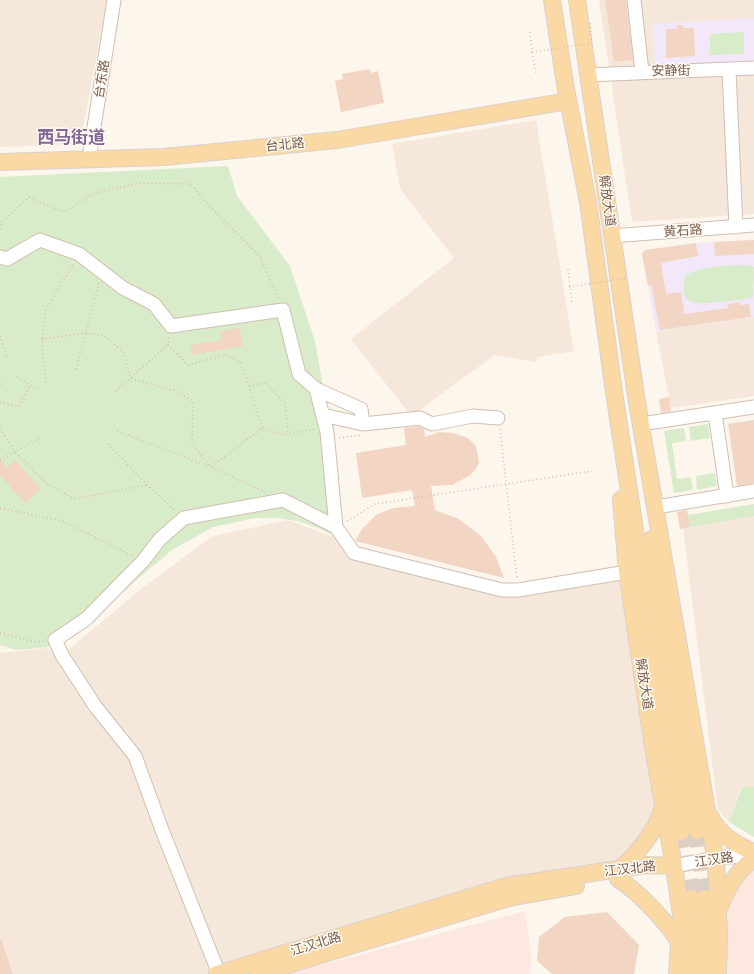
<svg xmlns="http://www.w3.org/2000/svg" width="754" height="974" font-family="'Varela Round','Noto Sans SC',sans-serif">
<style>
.residential{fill:#f5e8da}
.commercial{fill:#fde8e0}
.education{fill:#f3e8fa}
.green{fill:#d8ecc9}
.building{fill:#f3d5c3}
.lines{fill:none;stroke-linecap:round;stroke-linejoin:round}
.major-tunnel{stroke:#dcd0c4;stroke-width:16;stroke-dasharray:16 8;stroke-linecap:butt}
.minor-casing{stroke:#d1beb0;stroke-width:15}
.major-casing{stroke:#dad1cd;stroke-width:18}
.path{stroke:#d9b8a5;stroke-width:1.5;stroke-dasharray:1 3;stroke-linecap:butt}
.minor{stroke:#fff;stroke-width:13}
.major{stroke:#fbd9a5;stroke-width:16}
.path-bridge{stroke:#d9b8a5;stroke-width:1.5;stroke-dasharray:1 3;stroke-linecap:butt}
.labels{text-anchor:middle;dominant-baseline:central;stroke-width:3;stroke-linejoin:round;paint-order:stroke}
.street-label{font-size:13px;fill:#7a5c4d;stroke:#fffaf3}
.district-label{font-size:17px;font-weight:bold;fill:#846695;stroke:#fffaf3}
</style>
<rect width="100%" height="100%" fill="#fdf6ec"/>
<!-- residential -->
<path class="residential" d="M 0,0 L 107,0 L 80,144 L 0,147 Z
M 599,0 L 754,0 L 754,214 L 632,222 Z
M 536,120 L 574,351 L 537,357 L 536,362 L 495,355 L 411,416 L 351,339 L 454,258 L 400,189 L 392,144 Z
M 754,317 L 754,396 L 671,408 L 656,331 Z
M 754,516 L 754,787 L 741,787 L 729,822 L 718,810 L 683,528 Z
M 287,520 L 342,540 L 354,553 L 492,589 L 627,572 L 664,804 L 632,857 L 217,974 L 13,974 L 0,934 L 0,653 L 45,648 L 62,655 L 141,589 L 213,536 Z"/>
<!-- commercial -->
<path class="commercial" d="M 750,870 L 754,870 L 754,974 L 727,974 L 728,901 Z
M 525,911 L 532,961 L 530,974 L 287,974 Z"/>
<!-- education -->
<path class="education" d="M 754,18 L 754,61 L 655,66 L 652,24 Z
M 754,240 L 754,317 L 656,331 L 642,254 L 645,250 L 696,243 Z"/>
<!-- green -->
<path class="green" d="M 744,32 L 744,54 L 710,55 L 710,34 Z
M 228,166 L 237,196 L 290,266 L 315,341 L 330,427 L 342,540 L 320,529 L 298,521 L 275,518 L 255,518 L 213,527 L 172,550 L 67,639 L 51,647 L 15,650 L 0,645 L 0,177 Z
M 747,265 L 754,267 L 753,297 C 742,300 731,301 719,302 C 695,305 676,306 686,275 C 704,265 726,266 747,265 Z
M 708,424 L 710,438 L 691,441 L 689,427 Z
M 684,428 L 686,441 L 672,443 L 677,479 L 691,477 L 693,490 L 674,493 L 664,431 Z
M 715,473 L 717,486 L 697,490 L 696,476 Z
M 754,504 L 754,516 L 690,527 L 688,515 Z
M 742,787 L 754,787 L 754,837 L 729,822 Z"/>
<!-- building -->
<path class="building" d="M 605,0 L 626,0 L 633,60 L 614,62 Z
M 677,25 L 683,25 L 683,28 L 694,28 L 695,56 L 666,58 L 666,29 L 677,29 Z
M 370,69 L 371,73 L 378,71 L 384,103 L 341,112 L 335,81 L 343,79 L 342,74 Z
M 754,240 L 754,254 L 715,256 L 714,242 Z
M 696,243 L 698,256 L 661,263 L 666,294 L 681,292 L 684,314 L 728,308 L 727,304 L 740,302 L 740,305 L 749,304 L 751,317 L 660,330 L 651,285 L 648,286 L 642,254 L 645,250 Z
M 240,328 L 243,346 L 192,355 L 190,345 L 222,340 L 220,331 Z
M 669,397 L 671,411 L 661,413 L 659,399 Z
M 754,420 L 754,483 L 737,486 L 728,424 Z
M 419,426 L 424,429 L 425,437 L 439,432 L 453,433 L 468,438 L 476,446 L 479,462 L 476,469 L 469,476 L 452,485 L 431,486 L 435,510 L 459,519 L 482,537 L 496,557 L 504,578 L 355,541 L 362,529 L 376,515 L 393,508 L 415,506 L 412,490 L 362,498 L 356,453 L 406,445 L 404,428 Z
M 0,459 L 6,468 L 15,460 L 41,489 L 25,503 L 0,475 Z
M 687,510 L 690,527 L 680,529 L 677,512 Z
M 607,912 L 639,945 L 634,974 L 552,974 L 537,961 L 539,937 L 565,917 Z
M 0,938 L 1,938 L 13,974 L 0,974 Z"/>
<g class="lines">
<!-- major-tunnel -->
<path class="major-tunnel" d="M 697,831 L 705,898
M 681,832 L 692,898"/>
<!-- minor casing -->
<g class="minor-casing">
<path id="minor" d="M 634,0 L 642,72
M 729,70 L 736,227
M 588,75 L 754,68
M 89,159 L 114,0
M 612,236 L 754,225
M 0,257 L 7,259 L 40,240 L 79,254 L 123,288 L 154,304 L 171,326 L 283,310 L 299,374 L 316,389 L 361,409 L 363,424 L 420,418 L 432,424 L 473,416 L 498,418
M 316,389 L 327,432 L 336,527
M 715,413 L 727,496
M 323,415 L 363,424
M 641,424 L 754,407
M 656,507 L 754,491
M 674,866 L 716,858 L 754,855
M 219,974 L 162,830 L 135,756 L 95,706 L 62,655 L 55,640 L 86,619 L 143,561 L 160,539 L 184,518 L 283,500 L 336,527 L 354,553 L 502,590 L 518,590 L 627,572"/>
</g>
<!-- major casing -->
<g class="major-casing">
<path id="major" d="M 552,0 L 565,84 L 588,202 L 614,392 L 681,832
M 577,0 L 637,402 L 716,863 L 719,934 L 718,974
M 0,162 L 164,157 L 337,140 L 568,101
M 621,499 L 627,572 L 654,753 L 674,866 L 681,915 L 677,974
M 652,539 L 660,619 L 697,831
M 710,816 C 718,833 737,846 754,852
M 620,869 C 638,853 658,829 663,806
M 618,879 C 638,891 669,924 680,944
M 705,898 L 708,940 L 705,974
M 720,907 C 726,889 738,869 754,859
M 217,974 L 506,886 L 646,865 L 674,866
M 258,974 L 509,898 L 576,886
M 689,974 L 693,934 L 692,898"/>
</g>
<!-- path -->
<path class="path" d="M 532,52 L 536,73
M 0,229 L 3,221 L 29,197 L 64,212 L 95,193 L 139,183 L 190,184 L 219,216 L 260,256 L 279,300
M 568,269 L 572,303
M 0,336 L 7,357
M 42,339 L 86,333 L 105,336 L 124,353 L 130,378 L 176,391 L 193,401 L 192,444 L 211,467 L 262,428 L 284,435 L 314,429
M 168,345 L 188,365 L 225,355 L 240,362 L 247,378 L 262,428
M 76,369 L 99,283
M 17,377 L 38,390
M 46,382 L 42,347 L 45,311 L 73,264
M 0,385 L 2,381
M 249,386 L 265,383 L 285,403 L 288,434
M 116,391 L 168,345 L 169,336
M 0,402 L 18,407 L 30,385
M 0,429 L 15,452 L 46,483 L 74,499 L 147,485
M 500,429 L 517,579
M 117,431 L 211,467 L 265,492
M 339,438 L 361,435
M 108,444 L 147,485 L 176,511
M 0,460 L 42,437
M 0,508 L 63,521 L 133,556
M 347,521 L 375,504 L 592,471
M 0,633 L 36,642 L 45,641"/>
<!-- minor -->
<use href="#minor" class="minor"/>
<!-- major -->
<use href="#major" class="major"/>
<!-- path-bridge -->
<path class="path-bridge" d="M 530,32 L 532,52 L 592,43 L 590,23
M 569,287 L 627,278"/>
</g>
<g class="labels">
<!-- street labels -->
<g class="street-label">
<text transform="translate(671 71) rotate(-1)">安静街</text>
<text transform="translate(102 79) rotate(-81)">台东路</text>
<text transform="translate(285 145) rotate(-6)">台北路</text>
<text transform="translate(607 201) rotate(82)">解放大道</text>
<text transform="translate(683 231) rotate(-4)">黄石路</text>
<text transform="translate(644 684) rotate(81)">解放大道</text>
<text transform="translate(714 860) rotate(-8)">江汉路</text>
<text transform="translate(630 869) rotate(-6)">江汉北路</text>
<text transform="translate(316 944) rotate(-17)">江汉北路</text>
</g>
<!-- district labels -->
<g class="district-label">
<text x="71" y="137">西马街道</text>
</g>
</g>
</svg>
